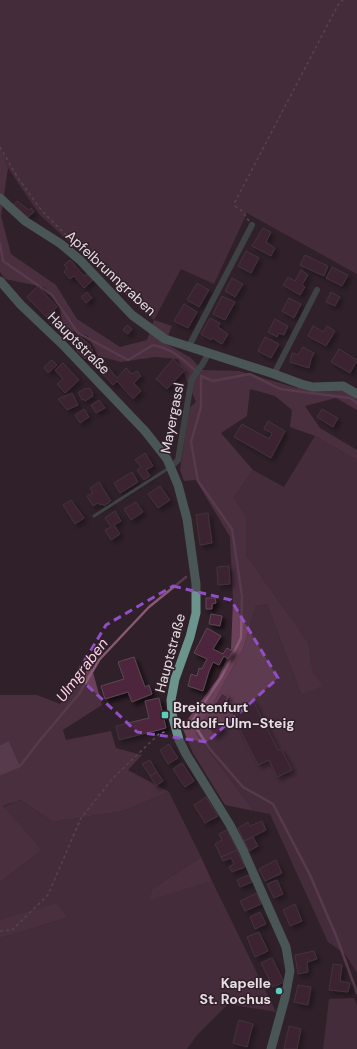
<svg xmlns="http://www.w3.org/2000/svg" width="357" height="1049" font-family="'DM Sans',sans-serif">
<style>
.green{fill:#5f3b50}
.forest{fill:#6b4059}
.water{fill:#875973}
.lines{fill:none;stroke-linecap:round;stroke-linejoin:round}
.stream{stroke:#875973;stroke-width:2.5}
.building{fill:#4e253e;stroke:#5a4852;filter:url(#shadow)}
.path{stroke:#7e7078;stroke-width:1.5;stroke-dasharray:3 3;stroke-linecap:butt}
.lane{stroke:#526c67;stroke-width:3}
.street{stroke:#526c67;stroke-width:6}
.secondary{stroke:#6a948c;stroke-width:9}
.marked{fill:none;stroke:#914fc6;stroke-width:3;stroke-dasharray:8 5;stroke-linejoin:round}
.poi-dot{fill:#5bcebc;stroke:#302029;stroke-width:1.5}
.labels{text-anchor:middle;dominant-baseline:central;stroke-width:3;stroke-linejoin:round;paint-order:stroke}
.street-label{font-size:14px;fill:#e7dce2;stroke:#302029}
.poi-label{font-size:14px;font-weight:bold;fill:#e7dce2;stroke:#302029;text-anchor:start}
.water-label{font-size:15px;font-style:italic;fill:#fed0e8;stroke:#302029}
</style>
<defs>
<filter id="shadow"><feDropShadow dx="3.5" dy="3.5" stdDeviation="2" flood-color="#0009"/></filter>
</defs>
<rect width="100%" height="100%" fill="#302029"/>
<!-- green -->
<path class="green" d="M 0,0 L 357,0 L 357,274 L 247,213 L 214,284 L 181,269 L 154,320 L 39,214 L 8,168 L 0,146 Z
M 315,436 L 357,460 L 357,973 L 345,954 L 328,942 L 270,814 L 254,811 L 196,734 L 243,649 L 256,606 L 267,604 L 301,694 L 313,673 L 308,642 L 246,555 L 246,517 L 234,497 L 253,470 L 284,487 Z
M 169,792 L 201,857 L 152,889 L 151,899 L 212,881 L 276,1012 L 228,1004 L 197,1035 L 187,1049 L 0,1049 L 0,938 L 67,918 L 0,920 L 0,882 L 42,850 L 3,807 L 21,800 L 53,822 L 123,811 Z
M 354,998 L 357,1006 L 357,1049 L 323,1049 L 329,999 Z"/>
<!-- forest -->
<path class="forest" d="M 0,146 L 8,168 L 1,216 L 11,254 L 56,285 L 77,319 L 120,347 L 147,340 L 154,320 L 172,326 L 165,343 L 191,358 L 202,370 L 239,371 L 297,388 L 342,389 L 357,398 L 357,410 L 336,398 L 305,406 L 320,428 L 357,450 L 357,460 L 315,436 L 290,427 L 292,410 L 275,396 L 250,389 L 247,416 L 221,433 L 253,470 L 234,497 L 246,517 L 246,555 L 308,642 L 313,673 L 323,686 L 301,694 L 267,604 L 256,606 L 243,649 L 196,734 L 254,811 L 225,805 L 193,753 L 182,727 L 218,678 L 231,649 L 233,601 L 230,537 L 196,480 L 184,481 L 180,470 L 189,408 L 196,402 L 178,359 L 155,357 L 121,362 L 98,356 L 88,336 L 64,328 L 58,302 L 44,287 L 5,279 L 0,272 Z
M 91,665 L 102,705 L 63,730 L 66,740 L 111,731 L 116,748 L 142,755 L 128,770 L 169,792 L 123,811 L 53,822 L 21,800 L 3,806 L 42,850 L 0,882 L 0,774 L 20,766 L 9,741 L 0,745 L 0,695 L 37,695 L 60,704 Z
M 201,857 L 212,881 L 150,900 L 152,889 Z
M 57,903 L 67,918 L 0,938 L 0,920 Z"/>
<!-- water -->
<path class="water" d="M 9,741 L 20,766 L 0,774 L 0,745 Z"/>
<g class="lines">
<!-- stream -->
<path class="stream" d="M 0,243 L 3,261 L 52,295 L 78,333 L 128,360 L 153,345 C 175,350 181,358 197,372
M 201,376 L 201,407 L 191,442 L 198,481 L 232,529 L 242,596 L 241,638 L 222,676 L 192,721 L 209,748 L 243,787 L 273,804 L 310,875 L 337,938 L 357,993
M 201,376 L 213,381 L 250,374 L 280,389 L 350,398 L 357,403
M 0,774 L 20,766 L 41,739 L 79,694 L 99,660 L 149,607 L 186,577"/>
</g>
<!-- building -->
<path class="building" d="M 17,201 L 29,210 L 31,208 L 34,212 L 28,217 L 13,206 Z
M 263,228 L 271,232 L 266,242 L 275,248 L 271,256 L 252,246 Z
M 246,251 L 259,258 L 251,273 L 238,266 Z
M 305,255 L 328,266 L 324,276 L 300,265 Z
M 70,260 L 84,276 L 88,273 L 94,279 L 84,288 L 74,276 L 70,279 L 64,272 L 67,268 L 64,265 Z
M 332,267 L 348,275 L 342,286 L 326,278 Z
M 301,270 L 308,275 L 302,285 L 305,287 L 300,295 L 283,285 L 288,277 L 295,281 Z
M 232,278 L 243,284 L 235,297 L 225,291 Z
M 197,283 L 209,290 L 199,307 L 187,300 Z
M 38,286 L 57,307 L 46,317 L 27,297 Z
M 87,292 L 92,298 L 86,303 L 81,297 Z
M 331,292 L 340,297 L 335,306 L 326,302 Z
M 222,296 L 235,302 L 225,320 L 213,314 Z
M 289,298 L 301,304 L 294,318 L 282,311 Z
M 184,304 L 197,312 L 188,328 L 174,321 Z
M 210,318 L 220,323 L 218,327 L 228,334 L 222,344 L 212,338 L 211,340 L 201,334 Z
M 275,319 L 288,326 L 284,335 L 279,333 L 277,337 L 268,332 Z
M 127,325 L 132,329 L 128,334 L 123,330 Z
M 313,326 L 324,332 L 327,326 L 335,331 L 326,346 L 308,336 Z
M 78,335 L 91,346 L 90,347 L 93,350 L 85,359 L 77,351 L 81,346 L 74,340 Z
M 265,337 L 279,344 L 271,358 L 258,351 Z
M 303,347 L 314,353 L 311,359 L 309,368 L 290,362 L 292,353 L 298,355 Z
M 339,349 L 357,360 L 350,373 L 331,362 Z
M 173,359 L 185,370 L 167,389 L 156,379 Z
M 52,360 L 57,365 L 48,373 L 44,367 Z
M 63,363 L 79,380 L 65,393 L 57,384 L 63,379 L 55,370 Z
M 108,367 L 117,378 L 126,368 L 132,374 L 137,371 L 141,376 L 134,383 L 141,391 L 133,399 L 117,381 L 113,385 L 102,373 Z
M 86,388 L 87,389 L 89,388 L 93,393 L 92,394 L 93,396 L 85,401 L 84,399 L 82,400 L 79,394 L 79,392 Z
M 72,393 L 78,405 L 67,410 L 58,399 Z
M 99,400 L 105,408 L 96,413 L 91,405 Z
M 84,409 L 89,417 L 80,423 L 75,415 Z
M 322,409 L 338,418 L 333,427 L 317,417 Z
M 268,421 L 285,431 L 271,458 L 234,437 L 242,424 L 269,439 L 272,433 L 264,429 Z
M 145,453 L 153,466 L 146,470 L 150,476 L 144,480 L 137,470 L 141,467 L 135,460 Z
M 132,472 L 138,482 L 120,493 L 114,483 Z
M 99,482 L 111,501 L 104,506 L 103,504 L 100,505 L 98,503 L 93,506 L 87,496 L 93,493 L 90,488 Z
M 160,486 L 170,500 L 158,508 L 148,494 Z
M 71,500 L 84,518 L 75,524 L 63,505 Z
M 136,502 L 143,512 L 131,520 L 124,509 Z
M 115,511 L 121,521 L 114,525 L 120,534 L 111,540 L 105,530 L 111,527 L 105,518 Z
M 208,513 L 212,543 L 200,545 L 196,515 Z
M 229,566 L 230,584 L 218,585 L 217,567 Z
M 206,598 L 215,598 L 216,603 L 212,604 L 212,609 L 206,609 Z
M 211,614 L 222,616 L 220,626 L 209,624 Z
M 207,628 L 221,636 L 213,649 L 223,654 L 227,648 L 233,651 L 228,659 L 224,656 L 219,665 L 213,662 L 209,671 L 203,691 L 188,686 L 191,674 L 197,676 L 199,668 L 202,669 L 207,659 L 194,653 Z
M 134,657 L 145,687 L 149,685 L 152,694 L 132,702 L 128,692 L 105,699 L 101,686 L 124,679 L 118,662 Z
M 222,693 L 228,697 L 222,708 L 215,704 Z
M 159,698 L 166,728 L 119,740 L 116,726 L 149,718 L 145,701 Z
M 252,699 L 278,750 L 281,749 L 292,770 L 277,777 L 269,760 L 258,765 L 230,710 Z
M 219,722 L 224,728 L 215,736 L 210,730 Z
M 169,744 L 178,758 L 168,764 L 160,750 Z
M 150,760 L 157,772 L 150,776 L 142,764 Z
M 182,763 L 194,781 L 185,787 L 173,769 Z
M 157,772 L 163,781 L 156,786 L 150,776 Z
M 206,797 L 218,816 L 205,823 L 194,805 Z
M 262,821 L 266,830 L 244,841 L 238,828 L 248,822 L 250,826 Z
M 227,830 L 237,850 L 221,857 L 215,844 L 222,840 L 219,834 Z
M 253,837 L 258,846 L 249,851 L 244,841 Z
M 237,850 L 245,867 L 232,872 L 229,867 L 234,864 L 231,858 L 223,861 L 221,857 Z
M 276,860 L 282,873 L 265,881 L 259,869 Z
M 249,875 L 252,882 L 240,887 L 237,880 Z
M 277,880 L 283,894 L 274,898 L 267,884 Z
M 257,893 L 261,904 L 245,911 L 240,901 Z
M 295,904 L 302,921 L 290,926 L 283,910 Z
M 260,912 L 266,924 L 255,929 L 250,917 Z
M 259,932 L 268,951 L 255,957 L 247,937 Z
M 314,951 L 317,959 L 307,962 L 308,972 L 298,974 L 295,955 Z
M 272,958 L 284,982 L 273,987 L 261,963 Z
M 333,964 L 342,965 L 340,981 L 350,983 L 348,992 L 329,990 Z
M 298,985 L 311,987 L 308,1005 L 294,1002 Z
M 239,1020 L 253,1024 L 247,1047 L 233,1043 Z
M 289,1026 L 301,1029 L 297,1049 L 284,1049 Z"/>
<g class="lines">
<!-- path -->
<path class="path" d="M 0,147 L 18,178 L 42,211 L 70,239
M 249,221 L 242,211 L 235,206 L 235,202 L 338,5 L 343,0
M 0,931 L 12,930 L 48,895 L 81,818 L 113,778 L 159,734 L 167,731"/>
<!-- lane -->
<path class="lane" d="M 94,516 L 169,468"/>
<!-- street -->
<path class="street" d="M 189,346 L 252,225
M 274,374 L 317,290
M 171,467 L 178,460 L 191,382 C 196,370 205,365 208,352"/>
<!-- secondary -->
<path class="secondary" d="M 0,198 L 25,221 L 61,244 L 80,260 L 132,315 L 165,339 L 274,374 L 301,384 L 313,387 L 343,386 L 357,394
M 0,281 L 21,305 L 62,344 L 145,431 L 167,459 L 178,485 L 187,519 L 196,584 L 196,613 L 190,637 L 175,679 L 171,700 L 172,714 L 179,740 L 186,754 L 230,825 L 243,850 L 286,947 L 290,971 L 285,998 L 271,1049"/>
</g>
<!-- marked area -->
<path d="M0 0H357V1049H0ZM 173,586 L 231,600 L 278,678 L 207,742 L 137,732 L 76,675 L 106,625 Z" fill="#302029" fill-opacity=".55" fill-rule="evenodd"/>
<path class="marked" d="M 173,586 L 231,600 L 278,678 L 207,742 L 137,732 L 76,675 L 106,625 Z"/>
<!-- markers -->
<g class="poi-dot">
<rect x="161" y="711" width="8" height="8" rx="2"/>
<circle cx="279" cy="991" r="4"/>
</g>
<g class="labels">
<!-- street labels -->
<g class="street-label">
<text transform="translate(111 273) rotate(43)">Apfelbrunngraben</text>
<text transform="translate(79 343) rotate(45)">Hauptstraße</text>
<text transform="translate(172 418) rotate(-79)">Mayergassl</text>
<text transform="translate(170 653) rotate(-75)">Hauptstraße</text>
</g>
<!-- poi labels -->
<g class="poi-label">
<text x="173" y="707">Breitenfurt<tspan x="173" dy="16">Rudolf-Ulm-Steig</tspan></text>
<text x="271" y="983" text-anchor="end">Kapelle<tspan x="271" dy="16">St. Rochus</tspan></text>
</g>
<!-- water labels -->
<g class="water-label">
<text transform="translate(82 670) rotate(-53)">Ulmgraben</text>
</g>
</g>
</svg>
